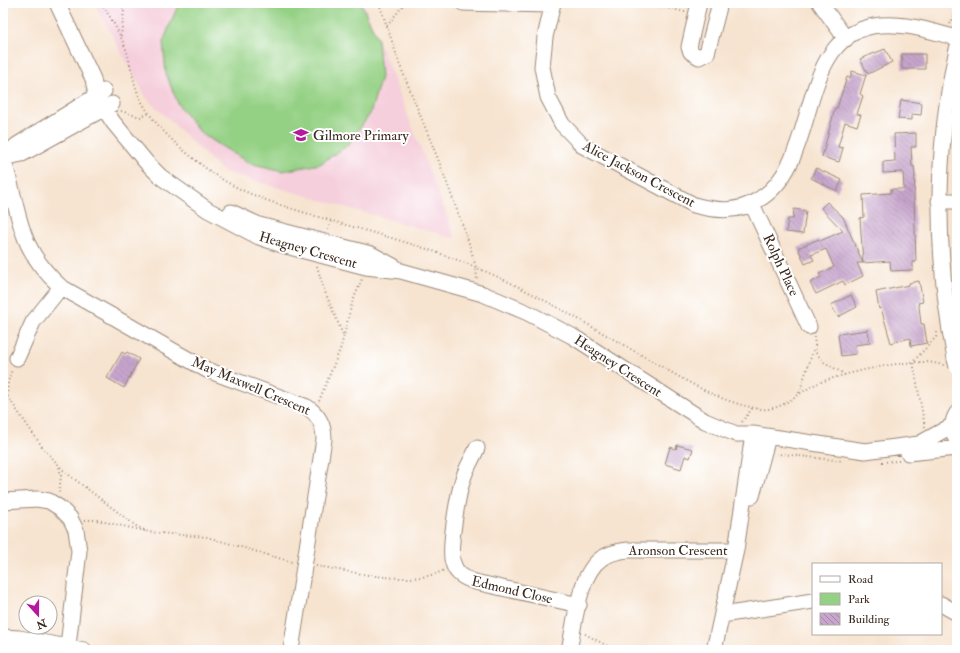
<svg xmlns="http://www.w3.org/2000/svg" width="960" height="653" font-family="'IM FELL Double Pica',serif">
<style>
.built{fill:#f5cfdb}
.park{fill:#95d185;stroke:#687e52}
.building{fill:url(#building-back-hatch)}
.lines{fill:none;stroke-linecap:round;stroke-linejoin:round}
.minor-casing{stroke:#998777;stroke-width:17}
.path{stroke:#998777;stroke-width:2;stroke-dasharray:1 3;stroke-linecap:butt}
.minor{stroke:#fff;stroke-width:15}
.minor-bridge-casing{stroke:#998777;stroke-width:17;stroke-linecap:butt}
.minor-bridge{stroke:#fff;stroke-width:15}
.labels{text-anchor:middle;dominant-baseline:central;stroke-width:4;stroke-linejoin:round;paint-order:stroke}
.poi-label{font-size:14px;fill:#3b2a1e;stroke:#fff;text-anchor:start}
.street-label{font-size:14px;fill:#3b2a1e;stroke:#fff}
</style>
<defs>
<pattern id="building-back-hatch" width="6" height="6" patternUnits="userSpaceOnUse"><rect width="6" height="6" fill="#c7a5cd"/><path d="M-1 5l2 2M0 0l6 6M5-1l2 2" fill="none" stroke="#a387a6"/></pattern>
</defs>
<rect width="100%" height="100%" fill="#fff"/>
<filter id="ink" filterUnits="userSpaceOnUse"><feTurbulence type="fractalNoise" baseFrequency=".025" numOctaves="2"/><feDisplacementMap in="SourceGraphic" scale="8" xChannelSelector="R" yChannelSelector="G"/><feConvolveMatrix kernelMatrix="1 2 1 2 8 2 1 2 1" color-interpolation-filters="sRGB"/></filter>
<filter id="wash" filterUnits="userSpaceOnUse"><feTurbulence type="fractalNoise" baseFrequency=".012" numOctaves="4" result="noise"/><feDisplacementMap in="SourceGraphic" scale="16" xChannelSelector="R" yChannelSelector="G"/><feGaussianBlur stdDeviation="0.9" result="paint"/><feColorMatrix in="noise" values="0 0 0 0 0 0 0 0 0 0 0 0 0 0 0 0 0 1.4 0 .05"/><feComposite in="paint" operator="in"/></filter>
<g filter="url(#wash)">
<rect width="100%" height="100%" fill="#f7e4d0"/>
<!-- built -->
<path class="built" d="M 94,3 L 364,3 L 456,239 L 224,172 L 147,99 Z"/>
<!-- park -->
<path class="park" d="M 182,3 L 361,3 L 378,40 L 381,77 L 370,114 L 348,145 L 320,164 L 283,171 L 249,163 L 218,144 L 200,132 L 179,106 L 166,74 L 163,42 L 176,10 Z"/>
<g id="blocks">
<!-- building -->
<path class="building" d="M 885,49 L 892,62 L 868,74 L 860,59 Z
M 902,54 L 925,54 L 925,69 L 902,69 Z
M 852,71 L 866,75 L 860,94 L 863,96 L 857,114 L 861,115 L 857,126 L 845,122 L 838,147 L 843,148 L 839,162 L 822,157 L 835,108 L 837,108 L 847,77 L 850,78 Z
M 901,100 L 922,103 L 921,115 L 912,114 L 912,120 L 898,119 Z
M 916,133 L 916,147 L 911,147 L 912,166 L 914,166 L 915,175 L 914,197 L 916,262 L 913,262 L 913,270 L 891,271 L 890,261 L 863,263 L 860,218 L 864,217 L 863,195 L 891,193 L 891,189 L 904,189 L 903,172 L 883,173 L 883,162 L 895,161 L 894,134 Z
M 816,168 L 842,180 L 837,191 L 811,178 Z
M 827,202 L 843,217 L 863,263 L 857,263 L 863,276 L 845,285 L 843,281 L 816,294 L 810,283 L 821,277 L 819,274 L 834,267 L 826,249 L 811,255 L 814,260 L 805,264 L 798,248 L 819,239 L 820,241 L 843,231 L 821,208 Z
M 794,209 L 806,211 L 803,234 L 786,232 L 788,219 L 793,219 Z
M 919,281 L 923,302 L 918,303 L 919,306 L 921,324 L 924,324 L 927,343 L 911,346 L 910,338 L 891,343 L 881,308 L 879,309 L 876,292 L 909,285 L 909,283 Z
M 851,295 L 857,307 L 838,317 L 831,305 Z
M 868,330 L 870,343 L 855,345 L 856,354 L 841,356 L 838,334 Z
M 122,352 L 125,354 L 127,352 L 139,359 L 124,388 L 107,378 Z
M 677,445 L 693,449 L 690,458 L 685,456 L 681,469 L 665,464 L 670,447 L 676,449 Z"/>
</g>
</g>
<g filter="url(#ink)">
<use href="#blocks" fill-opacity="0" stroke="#998777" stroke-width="1"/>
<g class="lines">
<!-- minor casing -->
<g class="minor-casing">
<path id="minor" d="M 57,3 L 93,79 L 96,96 L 113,122 L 146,162 L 161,177 L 208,210 L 259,237 L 282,245 L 366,267 L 401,271 L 483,294 L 528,313 L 572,336 L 705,421 L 736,434 L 753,434 L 865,451 L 919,444 L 953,425
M 463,3 L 552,5
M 553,3 L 545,37 L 542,67 L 548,97 L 562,124 L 583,146 L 694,205 C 716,211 738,213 758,200 C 822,163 794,41 873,26 C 902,21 930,31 957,38
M 699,3 L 689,47 L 691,52 L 699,57 L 707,53 L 720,3
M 820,3 L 846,39
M 5,156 L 17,145 L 104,91
M 3,158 L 22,154 L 112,104
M 3,159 C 21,212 15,246 61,287 L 207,370 L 307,407 C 319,415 324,425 324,439 L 291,650
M 939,201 L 957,201
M 752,204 L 809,327
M 231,212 L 259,225 L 371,254 L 395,267
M 17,358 L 33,322 L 61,287
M 955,359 C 935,256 934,153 957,49
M 957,413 C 951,422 952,432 957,441
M 477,448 C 473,458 466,468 463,479 C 458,494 448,550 453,563 C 456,574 464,578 475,582 L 579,605
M 908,453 L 957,448
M 752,496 L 768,437
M 3,501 L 37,499 L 49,501 L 60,508 L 70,518 L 76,530 L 79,551 L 68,646
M 941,604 L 957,613
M 722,615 L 813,601
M 3,637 L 19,638 L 84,650
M 569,650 C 575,624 578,574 602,558 C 610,553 618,551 628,550 L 736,550
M 714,650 L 736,550 L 753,434"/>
</g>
<!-- path -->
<path class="path" d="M 101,3 C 111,18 121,35 127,52 C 131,66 133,82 139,96 C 152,125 182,150 207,169 C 241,195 281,205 322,218 C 373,233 425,246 475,267 C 536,292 594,329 652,361 C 687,381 722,404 762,409 C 782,411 799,392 816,384 C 840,374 898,361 924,362 C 931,362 937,364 944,365
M 379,3 L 401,68 L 438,159 L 468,240 L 476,267 L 477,280
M 396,3 L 422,3
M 645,3 L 685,12
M 950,24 L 957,11
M 387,26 L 404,4
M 121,36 L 124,11 L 122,3
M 121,111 L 140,117 L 150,113
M 956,144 L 957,138
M 328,230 L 331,221
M 317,266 L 323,287 L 343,335
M 814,337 L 816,353 L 824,362 L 844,374 L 845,376
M 3,390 L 43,448 L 65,472 L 136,526 L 148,532 L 207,537 L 292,562
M 799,393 L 814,348
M 7,396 L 8,382 L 12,369
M 319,401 L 341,347 L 352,303 L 362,279
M 742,422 L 753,407
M 925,427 L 913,362 L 936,337 L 937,332
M 776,455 L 782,454 L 843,461
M 882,462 L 899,461
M 59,492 L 61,476 L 59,467
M 85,520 L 96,520 L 145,531
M 316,566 C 352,571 411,588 444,570
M 585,634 L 615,650"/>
<!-- minor -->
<use href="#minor" class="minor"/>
<!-- minor-bridge casing -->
<g class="minor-bridge-casing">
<path id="minor-bridge" d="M 955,359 L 957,367"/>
</g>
<!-- minor-bridge -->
<use href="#minor-bridge" class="minor-bridge"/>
</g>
</g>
<!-- icons -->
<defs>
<g id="school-bare" transform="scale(1.2)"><path d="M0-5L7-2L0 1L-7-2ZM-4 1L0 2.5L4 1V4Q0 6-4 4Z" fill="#b5179e" stroke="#fff" stroke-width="2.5" paint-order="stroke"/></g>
</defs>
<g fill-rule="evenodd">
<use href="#school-bare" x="301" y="135"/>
</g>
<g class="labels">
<!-- poi labels -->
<g class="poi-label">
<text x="313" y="135">Gilmore Primary</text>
</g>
<!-- street labels -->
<g class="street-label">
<text transform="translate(639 174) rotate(28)">Alice Jackson Crescent</text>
<text transform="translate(308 250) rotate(16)">Heagney Crescent</text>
<text transform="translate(781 265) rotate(65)">Rolph Place</text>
<text transform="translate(618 366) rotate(33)">Heagney Crescent</text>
<text transform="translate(251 386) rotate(23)">May Maxwell Crescent</text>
<text x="678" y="550">Aronson Crescent</text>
<text transform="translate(512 590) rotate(13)">Edmond Close</text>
</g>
</g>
<!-- margin -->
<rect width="960" height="653" fill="none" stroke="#fff" stroke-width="16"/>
<!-- legend -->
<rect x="812" y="563" width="130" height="72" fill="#ffffff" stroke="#b1aaa5"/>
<rect x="820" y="576" width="20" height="6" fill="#ffffff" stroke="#b1aaa5"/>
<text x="848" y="583" font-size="12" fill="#3b2a1e">Road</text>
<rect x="820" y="593" width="20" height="12" fill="#95d185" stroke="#b1aaa5"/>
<text x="848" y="603" font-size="12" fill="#3b2a1e">Park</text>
<rect x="820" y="613" width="20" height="12" fill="url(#building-back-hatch)" stroke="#b1aaa5"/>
<text x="848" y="623" font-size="12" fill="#3b2a1e">Building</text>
<!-- north arrow -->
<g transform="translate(38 615) rotate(159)"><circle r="19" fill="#ffffff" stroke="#b1aaa5"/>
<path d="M0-3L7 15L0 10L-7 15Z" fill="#b5179e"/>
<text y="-6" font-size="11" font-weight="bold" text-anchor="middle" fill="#3b2a1e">N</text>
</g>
</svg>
